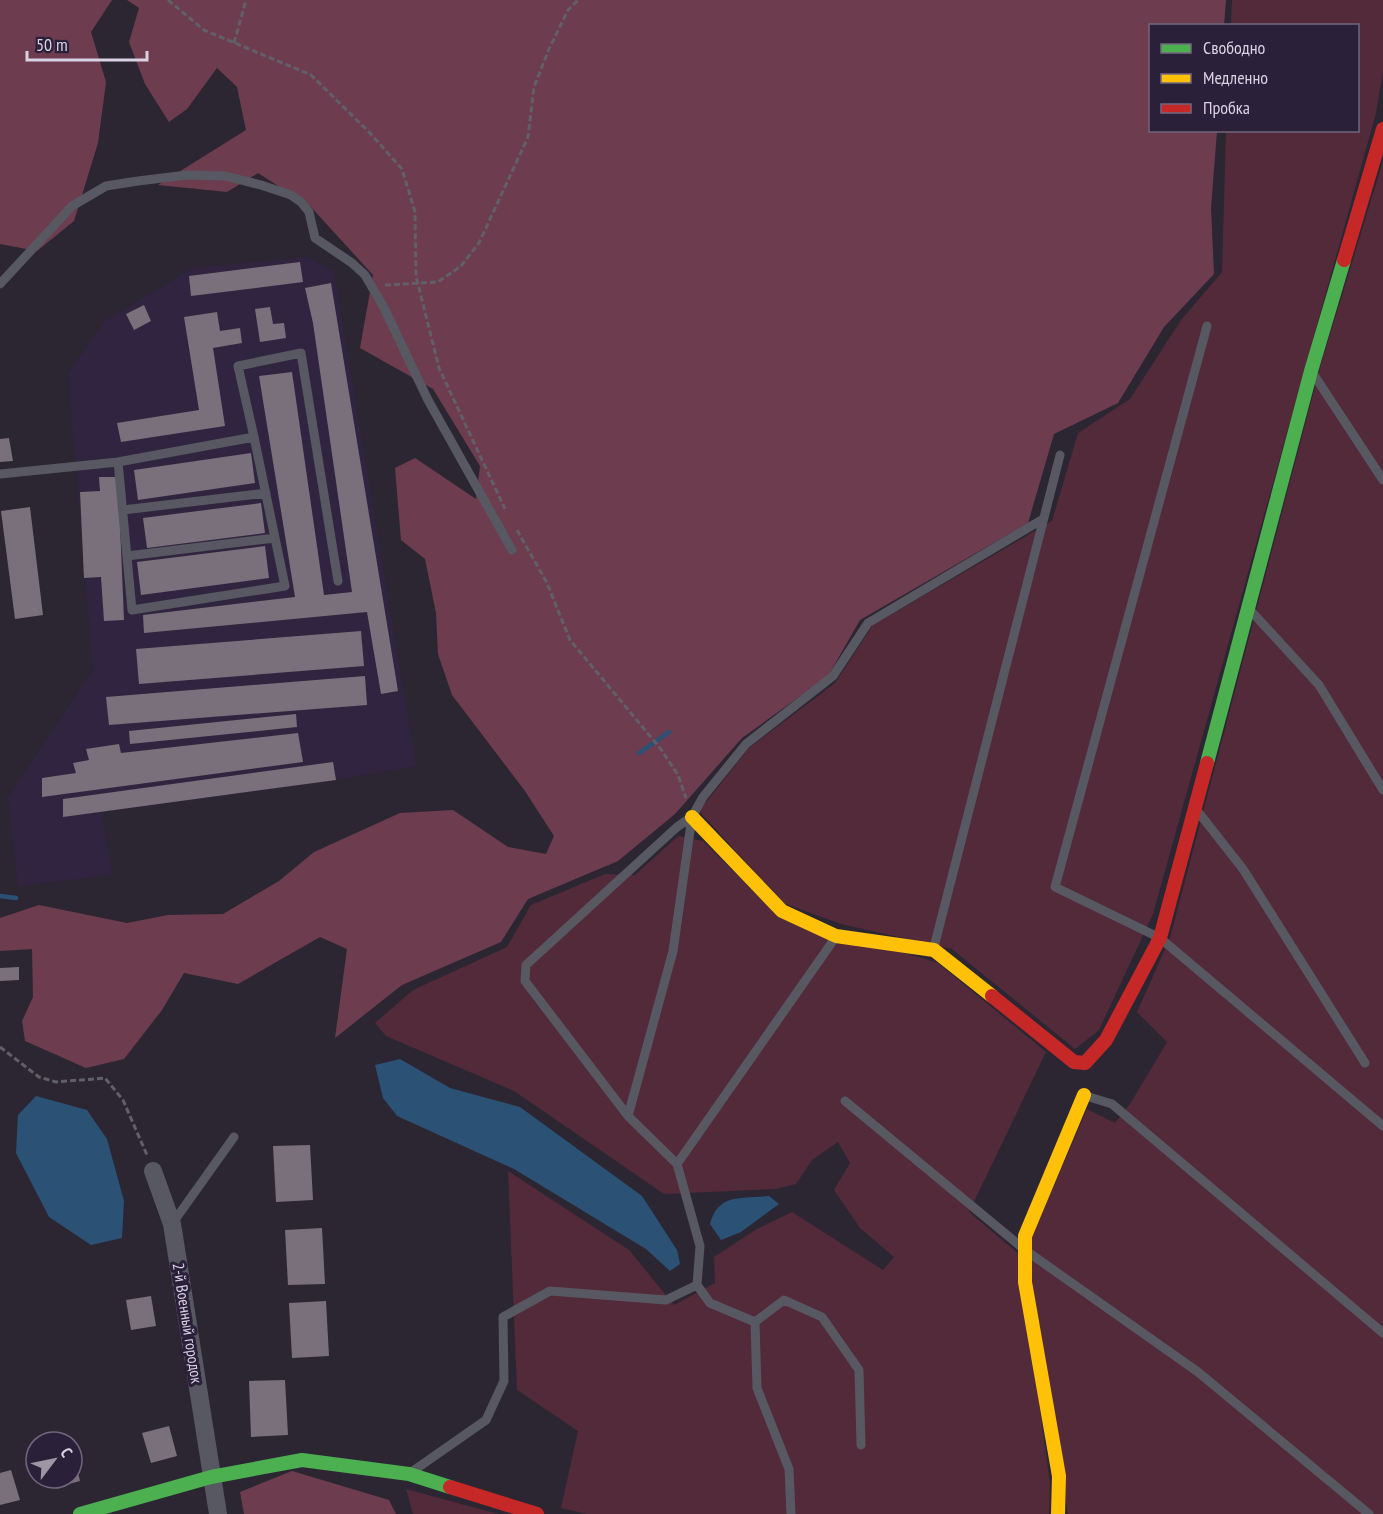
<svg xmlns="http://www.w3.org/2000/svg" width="1383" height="1514" font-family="'PT Sans Narrow',sans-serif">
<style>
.built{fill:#312441}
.green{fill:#522a39}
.forest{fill:#6d3d4f}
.water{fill:#2b5175}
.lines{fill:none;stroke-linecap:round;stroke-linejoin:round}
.stream{stroke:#2b5175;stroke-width:4.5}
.building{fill:#79707b}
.path{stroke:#615f68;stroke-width:3;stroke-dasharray:6 3;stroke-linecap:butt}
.lane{stroke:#575861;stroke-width:9}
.street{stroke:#575861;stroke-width:18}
.fast{stroke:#4caf50;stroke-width:14}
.slow{stroke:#ffc107;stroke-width:14}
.jam{stroke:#c62828;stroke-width:14}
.labels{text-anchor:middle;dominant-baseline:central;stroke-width:6;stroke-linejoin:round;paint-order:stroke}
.street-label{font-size:16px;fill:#d9d2e3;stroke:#2b2039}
</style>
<rect width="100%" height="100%" fill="#2c2633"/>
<!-- built -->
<path class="built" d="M 307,257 L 334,272 L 416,766 L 336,780 L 101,812 L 112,875 L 18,886 L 8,798 L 93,670 L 68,374 L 104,322 L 193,268 Z"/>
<!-- green -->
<path class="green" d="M 1232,0 L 1383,0 L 1383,71 L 1376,113 L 1153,914 L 1099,1030 L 1075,1049 L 952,949 L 841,924 L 783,903 L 699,811 L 749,748 L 835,683 L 873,625 L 1052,521 L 1078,433 L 1130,399 L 1181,320 L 1222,272 L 1226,131 L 1358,130 L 1358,26 L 1231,25 Z
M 1383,161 L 1383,1514 L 1068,1514 L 1032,1282 L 1032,1237 L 1087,1109 L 1115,1123 L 1130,1104 L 1167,1042 L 1137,1012 L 1170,938 L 1321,364 Z
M 678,836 L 703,841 L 777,914 L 938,963 L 1046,1052 L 969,1212 L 1019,1254 L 1050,1484 L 1049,1514 L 587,1514 L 561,1508 L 578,1431 L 517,1390 L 508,1171 L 629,1250 L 674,1305 L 715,1283 L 714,1257 L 755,1230 L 792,1212 L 883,1270 L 894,1257 L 860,1228 L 834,1190 L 850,1163 L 838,1142 L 812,1160 L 796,1184 L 775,1189 L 664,1194 L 514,1091 L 386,1036 L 375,1023 L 413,990 L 507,947 L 531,905 L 605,874 L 635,875 Z
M 406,1489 L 498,1514 L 413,1514 Z"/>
<!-- forest -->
<path class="forest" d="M 0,0 L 112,0 L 91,32 L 106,82 L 98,143 L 74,221 L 37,251 L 0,244 Z
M 127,0 L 1226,0 L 1224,25 L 1150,26 L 1150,130 L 1217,131 L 1211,208 L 1214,274 L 1164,327 L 1118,403 L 1054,434 L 1028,523 L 860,620 L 828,676 L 742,738 L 675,814 L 618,861 L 528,899 L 501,942 L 402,985 L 335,1038 L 347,949 L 320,937 L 238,984 L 184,973 L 162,1010 L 124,1059 L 86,1068 L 25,1041 L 22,1021 L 33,997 L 32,949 L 0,951 L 0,918 L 39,905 L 127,923 L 168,915 L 223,914 L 279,881 L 314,852 L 400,813 L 453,810 L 508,847 L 546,854 L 554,836 L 525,791 L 452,695 L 438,654 L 436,613 L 425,559 L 401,540 L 395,468 L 415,458 L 476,499 L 480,466 L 433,389 L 360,348 L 373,275 L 311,207 L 258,173 L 227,192 L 158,185 L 246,130 L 237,87 L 217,68 L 187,109 L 169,122 L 145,84 L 129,42 L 139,8 Z
M 292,1471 L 389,1500 L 396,1514 L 244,1514 L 240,1492 Z"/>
<!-- water -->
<path class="water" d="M 400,1059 L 450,1088 L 520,1107 L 642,1196 L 677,1250 L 680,1264 L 670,1271 L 646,1249 L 514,1169 L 397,1116 L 383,1098 L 375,1065 Z
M 36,1096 L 87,1110 L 107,1139 L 124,1201 L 122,1238 L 91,1245 L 49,1217 L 16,1153 L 18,1115 Z
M 769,1196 L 779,1204 L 741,1232 L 721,1240 L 710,1224 C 718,1193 741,1199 769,1196 Z"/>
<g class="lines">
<!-- stream -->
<path class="stream" d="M 639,753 L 669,732
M 0,896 L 16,898"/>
</g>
<!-- building -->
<path class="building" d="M 300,262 L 303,282 L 191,296 L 189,276 Z
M 331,283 L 398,691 L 381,694 L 367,612 L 144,633 L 143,615 L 295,597 L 259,376 L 292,372 L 324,595 L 352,592 L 313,323 L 305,288 Z
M 144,305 L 151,321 L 134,330 L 126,314 Z
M 270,307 L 273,324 L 284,323 L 286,338 L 260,342 L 255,309 Z
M 217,312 L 220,331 L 240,328 L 242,343 L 213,348 L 225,426 L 121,442 L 117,423 L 199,410 L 184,317 Z
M 9,438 L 13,461 L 0,462 L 0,439 Z
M 251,453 L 255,483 L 138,500 L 134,470 Z
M 99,477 L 118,477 L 124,620 L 104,621 L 101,577 L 84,578 L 80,492 L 100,491 Z
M 261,503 L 265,533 L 147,548 L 143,518 Z
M 30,507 L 43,615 L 15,619 L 1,511 Z
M 265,546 L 269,578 L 141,595 L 137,562 Z
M 361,631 L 364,666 L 139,684 L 136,649 Z
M 365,676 L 367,705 L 109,725 L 106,697 Z
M 296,714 L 297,727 L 130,744 L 129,731 Z
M 298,733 L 303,762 L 42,797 L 42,778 L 76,773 L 73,763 L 89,760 L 86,749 L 119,744 L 121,753 Z
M 333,762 L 336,780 L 63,817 L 63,799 Z
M 19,967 L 19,980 L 0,981 L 0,968 Z
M 310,1145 L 313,1200 L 276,1202 L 273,1146 Z
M 322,1228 L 325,1284 L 288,1285 L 285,1230 Z
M 151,1296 L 156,1326 L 131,1330 L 126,1300 Z
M 326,1301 L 329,1356 L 292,1358 L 289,1303 Z
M 285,1380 L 288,1435 L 251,1437 L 249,1381 Z
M 169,1426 L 177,1456 L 151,1463 L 142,1433 Z
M 73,1453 L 80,1481 L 54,1488 L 51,1478 L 72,1478 Z
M 11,1470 L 20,1500 L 0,1505 L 0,1473 Z"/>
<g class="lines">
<!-- path -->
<path class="path" d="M 168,0 L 204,30 L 311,75 L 369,132 L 402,169 L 415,212 L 416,276 L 439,368 L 505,509
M 234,43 L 246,0
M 385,285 L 438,282 L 461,266 L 479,243 L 528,137 L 534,87 L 549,49 L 568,10 L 578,0
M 517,530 L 547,583 L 570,640 L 660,748 L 678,775 L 686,798
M 0,1047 L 39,1077 L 56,1082 L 105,1078 L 123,1100 L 147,1155"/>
<!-- lane -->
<path class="lane" d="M 0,284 L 72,206 L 106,186 L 138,181 L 187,175 L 225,176 L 261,185 L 291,195 L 301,202 L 309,212 L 315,238 L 352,263 L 365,275 L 383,306 L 428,400 L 512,550
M 1207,326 L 1055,887 L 1160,938 L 1383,1126
M 1314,375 L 1383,480
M 254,437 L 238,366 L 301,353 L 338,581
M 0,474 L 118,462 L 254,437 L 285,586 L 132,610 L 118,462
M 123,510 L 266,493
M 127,556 L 275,538
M 1251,611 L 1319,685 L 1383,790
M 1199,813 L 1243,869 L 1365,1063
M 690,818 L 677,827 L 526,965 L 525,981 L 628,1116 L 677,1164 L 700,1246 L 697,1285 L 710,1303 L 755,1322 L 757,1388 L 789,1469 L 791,1514
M 934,947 L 1060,455
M 1086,1096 L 1112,1104 L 1383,1333
M 845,1101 L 1025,1250 L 1198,1372 L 1369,1514
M 628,1116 L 673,951 L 692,817 L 703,797 L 746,744 L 833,676 L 868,623 L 1043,519
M 677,1164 L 835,938
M 172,1224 L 234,1137
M 755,1322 L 784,1300 L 822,1317 L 859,1370 L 861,1445
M 413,1471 L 486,1420 L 504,1381 L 503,1317 L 550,1291 L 666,1300 L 697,1285"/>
<!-- street -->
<path class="street" d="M 153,1171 L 172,1224 L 218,1514"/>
<!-- fast -->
<path class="fast" d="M 1207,763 L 1311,371 L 1344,260
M 80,1514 L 211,1477 L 302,1460 L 409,1474 L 450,1487"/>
<!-- slow -->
<path class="slow" d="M 692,817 L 782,911 L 836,936 L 934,950 L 992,996
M 1058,1514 L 1059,1476 L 1025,1282 L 1025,1236 L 1084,1095"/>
<!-- jam -->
<path class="jam" d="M 1344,260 L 1383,129
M 992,996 L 1074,1062 L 1085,1063 L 1106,1040 L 1160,938 L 1207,763
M 450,1487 L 537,1514"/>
</g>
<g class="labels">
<!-- street labels -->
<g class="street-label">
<text transform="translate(188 1323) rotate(81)">2-й Военный городок</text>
</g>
</g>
<!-- legend -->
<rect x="1149" y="24" width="210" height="108" fill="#2b2039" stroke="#71677d" stroke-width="1.5"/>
<rect x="1161" y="44" width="30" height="9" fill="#4caf50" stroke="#71677d" stroke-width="1.5"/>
<text x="1203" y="54" font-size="18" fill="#d9d2e3">Свободно</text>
<rect x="1161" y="74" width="30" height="9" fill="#ffc107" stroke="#71677d" stroke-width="1.5"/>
<text x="1203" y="84" font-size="18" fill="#d9d2e3">Медленно</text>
<rect x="1161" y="104" width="30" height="9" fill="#c62828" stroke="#71677d" stroke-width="1.5"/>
<text x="1203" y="114" font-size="18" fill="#d9d2e3">Пробка</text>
<!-- north arrow -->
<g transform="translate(54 1460) rotate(58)"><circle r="28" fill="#2b2039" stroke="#71677d" stroke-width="1.5"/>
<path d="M0-4.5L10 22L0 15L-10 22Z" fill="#9c96a5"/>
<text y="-9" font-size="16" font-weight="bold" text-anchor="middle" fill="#d9d2e3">С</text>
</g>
<!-- scale -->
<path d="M27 51v9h120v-9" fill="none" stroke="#d9d2e3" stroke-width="3"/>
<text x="36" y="51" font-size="18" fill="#d9d2e3" stroke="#2b2039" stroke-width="4.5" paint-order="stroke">50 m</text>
</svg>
